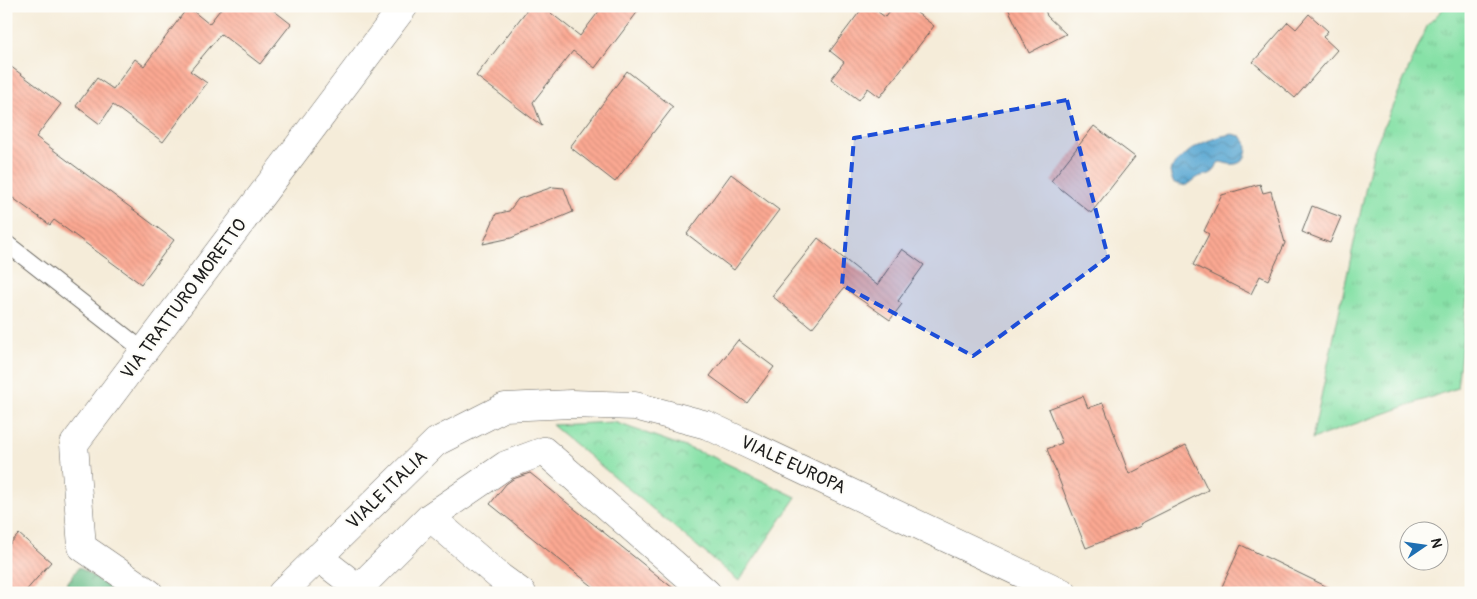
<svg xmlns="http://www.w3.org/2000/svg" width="1477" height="599" font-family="Pangolin,sans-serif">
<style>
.grass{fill:url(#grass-tufts);stroke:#527e62}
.forest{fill:url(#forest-crowns);stroke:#446e54}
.park{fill:url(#park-crowns);stroke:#527e62}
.water{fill:url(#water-waves);stroke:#3a6176}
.building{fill:url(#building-back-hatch)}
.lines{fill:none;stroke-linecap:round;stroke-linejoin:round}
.lane-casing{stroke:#68655e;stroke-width:18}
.street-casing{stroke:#68655e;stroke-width:29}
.lane{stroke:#fff;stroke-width:16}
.street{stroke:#fff;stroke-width:28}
.marked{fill:#1d4ed8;fill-opacity:0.2;stroke:#1d4ed8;stroke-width:4;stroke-dasharray:10 6;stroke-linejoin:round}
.labels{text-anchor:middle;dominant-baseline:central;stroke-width:4;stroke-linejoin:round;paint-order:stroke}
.street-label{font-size:18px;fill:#1c1c1c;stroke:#fdfcf7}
</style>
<defs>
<pattern id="grass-tufts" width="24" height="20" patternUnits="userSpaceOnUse" patternTransform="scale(1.25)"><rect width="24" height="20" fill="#87e1a7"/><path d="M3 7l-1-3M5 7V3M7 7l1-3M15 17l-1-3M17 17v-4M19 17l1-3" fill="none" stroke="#74c08f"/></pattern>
<pattern id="forest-crowns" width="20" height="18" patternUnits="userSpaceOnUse" patternTransform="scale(1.25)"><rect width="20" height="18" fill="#6dbf8c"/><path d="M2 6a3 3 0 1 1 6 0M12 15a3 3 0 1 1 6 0" fill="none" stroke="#599a72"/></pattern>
<pattern id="park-crowns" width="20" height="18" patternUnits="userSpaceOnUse" patternTransform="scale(1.25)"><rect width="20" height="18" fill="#87e1a7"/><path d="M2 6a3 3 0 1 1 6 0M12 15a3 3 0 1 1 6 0" fill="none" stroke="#74c08f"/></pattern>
<pattern id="water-waves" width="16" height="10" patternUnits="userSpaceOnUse" patternTransform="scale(1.25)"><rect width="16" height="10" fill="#57a6d1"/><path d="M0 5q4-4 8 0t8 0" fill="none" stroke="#4786a9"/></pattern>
<pattern id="building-back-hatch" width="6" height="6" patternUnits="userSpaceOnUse" patternTransform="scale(1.25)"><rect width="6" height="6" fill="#fba892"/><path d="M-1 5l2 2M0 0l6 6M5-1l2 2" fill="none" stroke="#d7907d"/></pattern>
</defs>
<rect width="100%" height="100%" fill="#fdfcf7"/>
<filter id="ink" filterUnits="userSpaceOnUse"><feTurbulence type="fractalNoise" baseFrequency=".02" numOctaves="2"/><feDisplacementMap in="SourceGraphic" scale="10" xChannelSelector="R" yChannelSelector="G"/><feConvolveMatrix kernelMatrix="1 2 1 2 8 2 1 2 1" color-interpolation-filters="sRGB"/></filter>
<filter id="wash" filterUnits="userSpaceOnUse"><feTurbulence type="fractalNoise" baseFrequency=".0096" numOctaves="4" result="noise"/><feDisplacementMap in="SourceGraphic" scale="20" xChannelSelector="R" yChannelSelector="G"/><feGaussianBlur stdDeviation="1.12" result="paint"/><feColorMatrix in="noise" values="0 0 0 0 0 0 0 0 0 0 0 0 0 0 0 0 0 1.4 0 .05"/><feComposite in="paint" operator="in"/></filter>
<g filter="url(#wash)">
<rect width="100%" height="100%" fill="#f5ecd9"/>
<!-- grass -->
<path class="grass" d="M 1446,6 L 1471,6 L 1471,262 L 1457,388 L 1312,439 L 1374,149 L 1428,24 Z"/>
<!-- forest -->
<path class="forest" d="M 79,567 L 117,593 L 60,593 Z"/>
<!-- park -->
<path class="park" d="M 614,422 L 711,456 L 796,497 L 739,581 L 552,425 Z"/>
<!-- water -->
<path class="water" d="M 1232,134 L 1241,136 L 1246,142 C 1249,153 1244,166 1230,164 C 1226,164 1223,162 1219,162 C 1216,165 1216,169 1213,172 C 1209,175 1205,175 1201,176 C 1190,180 1189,191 1173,182 L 1170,172 L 1171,168 C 1188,149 1206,138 1232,134 Z"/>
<g id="blocks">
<!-- building -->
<path class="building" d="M 223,6 L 268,6 L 291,24 L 260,64 L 221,34 L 190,71 L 207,83 L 163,142 L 113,105 L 100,124 L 76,106 L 97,78 L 113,89 L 135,59 L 144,66 L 188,7 L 209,24 Z
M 530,6 L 542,6 L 580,36 L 603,6 L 642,6 L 595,68 L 573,51 L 533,102 L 542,126 L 476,76 Z
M 864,6 L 870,6 L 885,17 L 894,6 L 908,6 L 934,26 L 880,97 L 868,88 L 859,100 L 831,79 L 844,62 L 830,51 Z
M 1007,6 L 1044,6 L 1047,16 L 1066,34 L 1029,53 Z
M 1309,14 L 1328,31 L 1323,37 L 1337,50 L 1295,98 L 1253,62 L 1288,22 L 1296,29 Z
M 6,63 L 61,104 L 36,137 L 174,240 L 141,284 L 54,220 L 50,225 L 6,193 Z
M 627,71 L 673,107 L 615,182 L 570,147 Z
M 1094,126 L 1135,157 L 1091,213 L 1051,181 Z
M 731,174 L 779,210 L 734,270 L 687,234 Z
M 1260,184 L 1263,193 L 1271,191 L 1285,243 L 1268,280 L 1260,276 L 1251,294 L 1193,265 L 1209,234 L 1204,231 L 1222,195 Z
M 553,187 L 564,188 L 573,212 L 511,238 L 483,244 L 496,214 L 509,211 L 518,199 Z
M 1312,206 L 1341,217 L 1330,243 L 1302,232 Z
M 818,238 L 877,285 L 902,249 L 924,265 L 898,301 L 902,304 L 890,320 L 844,288 L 812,328 L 772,296 Z
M 738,340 L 774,367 L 747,403 L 710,376 Z
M 1083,396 L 1088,408 L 1103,403 L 1129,474 L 1186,445 L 1208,490 L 1140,524 L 1141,526 L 1086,548 L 1047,449 L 1062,443 L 1048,409 Z
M 530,473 L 679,593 L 601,593 L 490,504 L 506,484 L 513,479 Z
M 19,534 L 51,562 L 24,593 L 6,593 L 6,548 Z
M 1241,545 L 1340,593 L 1219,593 Z"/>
</g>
</g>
<g filter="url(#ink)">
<use href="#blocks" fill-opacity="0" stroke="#68655e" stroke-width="1"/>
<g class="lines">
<!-- lane casing -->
<g class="lane-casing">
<path id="lane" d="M 6,243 L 144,351"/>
</g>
<!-- street casing -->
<g class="street-casing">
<path id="street" d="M 430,517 L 500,577 L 522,593
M 318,557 L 358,588
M 149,593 L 82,547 L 74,444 L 404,6
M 282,593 L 436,442 L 505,407 L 571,404 L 635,406 L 707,425 L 1063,593
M 354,593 L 430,517 L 506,465 L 544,451 L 707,593"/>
</g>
<!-- lane -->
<use href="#lane" class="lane"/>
<!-- street -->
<use href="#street" class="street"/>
</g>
</g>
<!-- marked area -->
<path class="marked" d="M 1067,100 L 1108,257 L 973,356 L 842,285 L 854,138 Z"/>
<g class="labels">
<!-- street labels -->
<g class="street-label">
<text transform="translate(184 299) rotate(-53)">VIA TRATTURO MORETTO</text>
<text transform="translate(793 465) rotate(25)">VIALE EUROPA</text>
<text transform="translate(387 490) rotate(-44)">VIALE ITALIA</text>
</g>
</g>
<!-- margin -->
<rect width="1477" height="599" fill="none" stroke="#fdfcf7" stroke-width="25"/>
<!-- north arrow -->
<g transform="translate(1424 546) rotate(77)"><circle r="24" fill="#fdfcf7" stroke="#a3a29f"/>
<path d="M0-4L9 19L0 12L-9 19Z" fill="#1f6fb2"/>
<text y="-8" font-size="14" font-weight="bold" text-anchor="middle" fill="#1c1c1c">N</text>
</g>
</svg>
